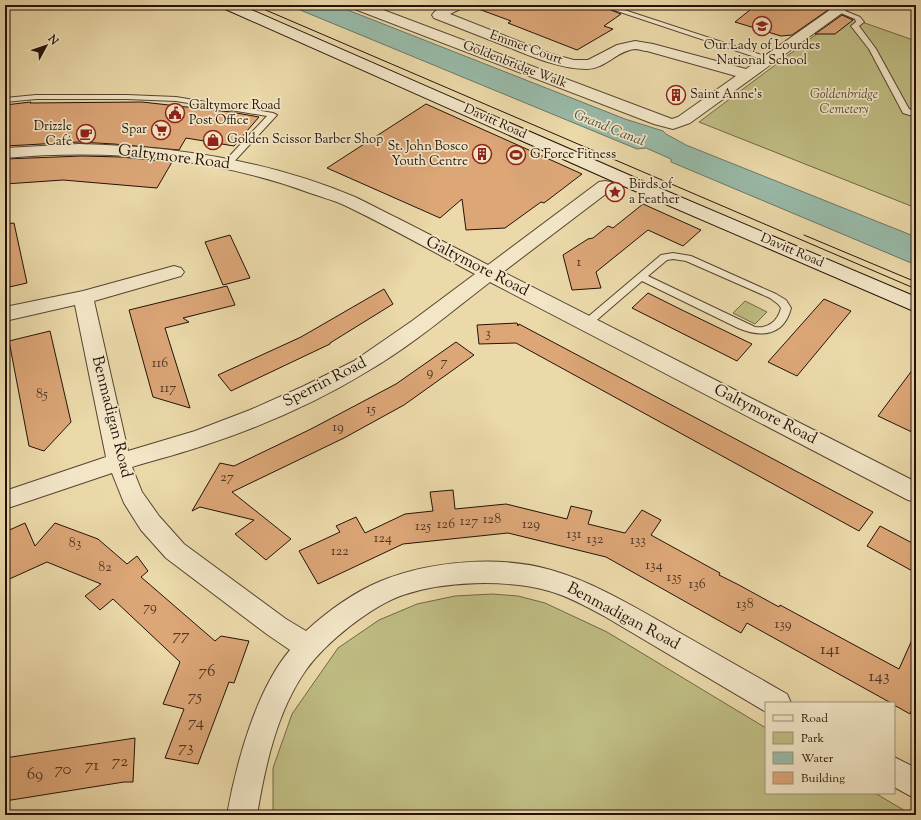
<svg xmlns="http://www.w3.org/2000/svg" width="921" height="820" font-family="'Sorts Mill Goudy',serif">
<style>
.green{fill:#bfbd83;stroke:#726846}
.water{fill:#98baa8;stroke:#6a7768}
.building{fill:#dca677;stroke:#241208}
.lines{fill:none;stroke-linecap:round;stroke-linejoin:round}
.service-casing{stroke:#564430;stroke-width:2}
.minor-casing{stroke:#564430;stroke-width:2}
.secondary-casing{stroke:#241208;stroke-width:2}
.service{fill:#f2e6c7;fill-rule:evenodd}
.minor{fill:#f2e6c7;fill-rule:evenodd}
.secondary{fill:#f2e6c7;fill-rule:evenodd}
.tram{stroke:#241208;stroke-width:1}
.labels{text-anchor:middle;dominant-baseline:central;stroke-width:3.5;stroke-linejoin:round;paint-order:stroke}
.far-poi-label{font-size:13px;fill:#241208;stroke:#f2e6c7;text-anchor:start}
.far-street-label{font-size:13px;fill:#241208;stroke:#f2e6c7}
.far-park-label{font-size:13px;font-style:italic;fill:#5a4e33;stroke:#f2e6c7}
.far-water-label{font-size:14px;font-style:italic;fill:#4d4d40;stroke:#f2e6c7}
.number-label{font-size:14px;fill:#523724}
.street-label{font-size:16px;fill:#241208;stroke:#f2e6c7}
.near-number-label{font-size:17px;fill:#523724}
</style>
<rect width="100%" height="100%" fill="#ebd9a9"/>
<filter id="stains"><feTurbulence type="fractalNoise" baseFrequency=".005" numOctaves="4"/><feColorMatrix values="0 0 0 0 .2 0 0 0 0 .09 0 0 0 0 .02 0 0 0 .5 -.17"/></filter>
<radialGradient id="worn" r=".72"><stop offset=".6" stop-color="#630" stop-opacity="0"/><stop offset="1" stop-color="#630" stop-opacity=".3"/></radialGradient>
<!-- green -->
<path class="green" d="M 842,15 L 916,41 L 916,208 L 699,122 Z
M 745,301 L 767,312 L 755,324 L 733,313 Z
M 492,594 L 518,596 L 545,603 L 607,632 L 766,728 L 766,793 L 875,793 L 912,815 L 273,815 L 273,768 L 292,714 L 338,648 L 379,620 L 417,604 L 455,596 Z"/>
<!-- water -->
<path class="water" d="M 288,5 L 335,5 L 625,119 L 663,131 L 666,134 L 686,145 L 916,237 L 916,265 L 671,162 L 671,159 L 646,148 L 637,149 Z"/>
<!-- building -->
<path class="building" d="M 474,5 L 598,5 L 621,14 L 604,26 L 613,29 L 577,50 L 508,23 L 511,21 L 473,7 Z
M 756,5 L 814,5 L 828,10 L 792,35 L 781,36 L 735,22 Z
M 842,15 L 853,20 L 835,34 L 815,34 Z
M 31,102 L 30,103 L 142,102 L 231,112 L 259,117 L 234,146 L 186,138 L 179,150 L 114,144 L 79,142 L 5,146 L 5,105 Z
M 426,104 L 511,142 L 582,174 L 544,203 L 541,202 L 505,228 L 466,230 L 462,199 L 440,218 L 327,168 Z
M 82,156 L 121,157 L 172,162 L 157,188 L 63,180 L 5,184 L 5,159 Z
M 643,204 L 701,230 L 683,246 L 648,230 L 596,272 L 601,288 L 572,290 L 563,255 L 588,239 L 593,238 L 608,226 L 613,228 Z
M 14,223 L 27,283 L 5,288 L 5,224 Z
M 230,235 L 250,278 L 223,285 L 205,242 Z
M 227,286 L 235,305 L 183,318 L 189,322 L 165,328 L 190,408 L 153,397 L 129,310 Z
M 384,289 L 393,304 L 330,343 L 330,344 L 231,391 L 218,375 L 301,337 Z
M 648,293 L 682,310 L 752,344 L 737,361 L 632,308 Z
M 824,299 L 851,311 L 797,376 L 768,362 Z
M 517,323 L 518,326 L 519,324 L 873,512 L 859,531 L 516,343 L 479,344 L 477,325 Z
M 50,331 L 71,422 L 44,451 L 29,446 L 9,341 Z
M 456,342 L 474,355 L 404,405 L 344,438 L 232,492 L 291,539 L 266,560 L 235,534 L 254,520 L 200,507 L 192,511 L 220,463 L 234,466 L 311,429 L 396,384 Z
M 916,365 L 916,434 L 878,416 Z
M 453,490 L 455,509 L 506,504 L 567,519 L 571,506 L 592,511 L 588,524 L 625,533 L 642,510 L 661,520 L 651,535 L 720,573 L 719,575 L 739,585 L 779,607 L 780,605 L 899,669 L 916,631 L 916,700 L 910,714 L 894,705 L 894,703 L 891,703 L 747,623 L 741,633 L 606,557 L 508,533 L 403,544 L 318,584 L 299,551 L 340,532 L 336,526 L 356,517 L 365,533 L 405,514 L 433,511 L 430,492 Z
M 25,523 L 35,546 L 55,523 L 98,539 L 127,564 L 137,556 L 148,571 L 141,577 L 215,641 L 221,636 L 249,641 L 234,683 L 229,682 L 198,764 L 165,758 L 184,709 L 163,704 L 180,662 L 113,599 L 100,610 L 85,596 L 101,584 L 47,562 L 5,581 L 5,532 Z
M 880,526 L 916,545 L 916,573 L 867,546 Z
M 135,738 L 133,782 L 124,782 L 5,801 L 5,758 Z"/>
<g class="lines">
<!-- service casing -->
<g class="service-casing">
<path id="service" d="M 599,5 L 609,5 L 774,59 L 770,61 L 767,61 Z
M 838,8 L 860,17 L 864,22 L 859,26 L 876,49 L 909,109 L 916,112 L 916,117 L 903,113 L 869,49 L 851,26 L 856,22 L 855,19 L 836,11 L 836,9 Z
M 36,95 L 127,95 L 176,97 L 273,113 L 277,115 L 230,166 L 227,167 L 223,164 L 224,162 L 267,116 L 176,101 L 127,99 L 36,99 L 5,102 L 5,98 Z
M 673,253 L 691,256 L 776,294 L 786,300 L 791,308 C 784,336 761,338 738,328 L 642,281 L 591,325 L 583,325 L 582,323 L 583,321 L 661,255 ZM 673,259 L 686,261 L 770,298 L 778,304 L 781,308 C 778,321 768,329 755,327 L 648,276 L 667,260 Z"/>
</g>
<!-- minor casing -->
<g class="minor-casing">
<path id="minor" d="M 350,5 L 370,5 L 672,119 L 678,117 L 736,76 L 647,51 C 643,51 639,49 635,49 C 618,50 605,69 587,69 C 560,69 533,57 508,47 C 483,37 459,28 434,18 L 432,15 C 439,4 452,5 464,5 L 462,8 L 450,14 L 551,54 L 574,60 L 588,60 L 617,45 L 635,41 L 653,44 L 746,69 L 837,5 L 853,5 L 690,123 L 673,129 L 654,124 L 352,8 Z
M 79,144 C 173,146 268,160 355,197 C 370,204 384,212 399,219 C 428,234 458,249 488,265 L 599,182 L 605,181 L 611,182 L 614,186 L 611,190 L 503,272 L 916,482 L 916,502 L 908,500 L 490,282 C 451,312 411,346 368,371 C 319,401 263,426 208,444 C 183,453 158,459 132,467 L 142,492 L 159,516 L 184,544 L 286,619 L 306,631 C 328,611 354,592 381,581 C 429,561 501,555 551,570 C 593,582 631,605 668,626 C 708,649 747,671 787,694 L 791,703 L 766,703 L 766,712 L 604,616 C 587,607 568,596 549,591 C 507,579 444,581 403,595 C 371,606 325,643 306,670 C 277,711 265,766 257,815 L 227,815 C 236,764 256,690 290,650 L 268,635 L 166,558 L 141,530 L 124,503 L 112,473 L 5,509 L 5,491 L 106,457 L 75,305 L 5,321 L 5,307 L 83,291 L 174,266 L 181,268 L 184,272 L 181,276 L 94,301 L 128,451 L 195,431 L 250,410 L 304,386 L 354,361 L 412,321 L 475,274 C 432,251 388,226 344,205 C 333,200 321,197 310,193 C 213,157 107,149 5,158 L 5,148 Z
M 894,757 L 916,768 L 916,799 L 894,787 Z"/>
</g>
<!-- secondary casing -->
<g class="secondary-casing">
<path id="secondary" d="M 221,5 L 240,5 L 638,179 L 916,297 L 916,312 L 626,187 L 223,8 Z"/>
</g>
<!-- service -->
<use href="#service" class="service"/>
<!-- minor -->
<use href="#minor" class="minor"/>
<!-- secondary -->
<use href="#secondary" class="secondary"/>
<!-- tram -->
<path class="tram" d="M 254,5 L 916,289
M 804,235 L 916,282"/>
</g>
<!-- icons -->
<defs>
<g id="school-ring" transform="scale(1)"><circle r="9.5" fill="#f2e6c7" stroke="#8f2418" stroke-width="1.5"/><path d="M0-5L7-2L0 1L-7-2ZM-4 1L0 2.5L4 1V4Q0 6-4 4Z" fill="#8f2418"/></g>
<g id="building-ring" transform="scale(1)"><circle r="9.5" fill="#f2e6c7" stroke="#8f2418" stroke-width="1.5"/><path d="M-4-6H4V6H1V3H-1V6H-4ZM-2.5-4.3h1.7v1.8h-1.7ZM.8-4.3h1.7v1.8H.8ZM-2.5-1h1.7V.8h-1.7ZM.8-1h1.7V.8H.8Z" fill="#8f2418"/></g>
<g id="civic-ring" transform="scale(1)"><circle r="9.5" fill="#f2e6c7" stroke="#8f2418" stroke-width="1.5"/><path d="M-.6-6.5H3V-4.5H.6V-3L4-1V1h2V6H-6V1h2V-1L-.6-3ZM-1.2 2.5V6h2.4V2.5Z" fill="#8f2418"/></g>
<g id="supermarket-ring" transform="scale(1)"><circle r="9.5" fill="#f2e6c7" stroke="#8f2418" stroke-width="1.5"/><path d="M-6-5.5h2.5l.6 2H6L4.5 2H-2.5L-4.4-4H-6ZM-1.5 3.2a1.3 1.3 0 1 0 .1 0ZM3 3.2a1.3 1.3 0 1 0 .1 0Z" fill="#8f2418"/></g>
<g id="cafe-ring" transform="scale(1)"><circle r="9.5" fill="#f2e6c7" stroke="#8f2418" stroke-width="1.5"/><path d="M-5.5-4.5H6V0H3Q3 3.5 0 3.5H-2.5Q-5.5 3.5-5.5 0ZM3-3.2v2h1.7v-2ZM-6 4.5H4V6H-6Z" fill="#8f2418"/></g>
<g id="shop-ring" transform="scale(1)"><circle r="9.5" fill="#f2e6c7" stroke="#8f2418" stroke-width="1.5"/><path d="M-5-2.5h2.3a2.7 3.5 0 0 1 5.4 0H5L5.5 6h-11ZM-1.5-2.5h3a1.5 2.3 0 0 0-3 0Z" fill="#8f2418"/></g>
<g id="stadium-ring" transform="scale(1)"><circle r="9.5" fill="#f2e6c7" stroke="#8f2418" stroke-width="1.5"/><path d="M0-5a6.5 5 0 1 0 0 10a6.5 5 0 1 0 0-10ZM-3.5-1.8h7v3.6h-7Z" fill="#8f2418"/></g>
<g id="sight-ring" transform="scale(1)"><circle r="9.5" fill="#f2e6c7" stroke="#8f2418" stroke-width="1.5"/><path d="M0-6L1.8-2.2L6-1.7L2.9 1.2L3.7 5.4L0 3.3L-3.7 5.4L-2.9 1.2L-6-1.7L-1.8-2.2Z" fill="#8f2418"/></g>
</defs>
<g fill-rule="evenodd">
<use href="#school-ring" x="762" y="26"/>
<use href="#building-ring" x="676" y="95"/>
<use href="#civic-ring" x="175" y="113"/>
<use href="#supermarket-ring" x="161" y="130"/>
<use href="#cafe-ring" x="86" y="134"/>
<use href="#shop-ring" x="213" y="140"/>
<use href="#building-ring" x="482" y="154"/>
<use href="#stadium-ring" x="516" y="155"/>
<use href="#sight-ring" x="615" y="192"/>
</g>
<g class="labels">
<!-- far-poi labels -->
<g class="far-poi-label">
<text x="762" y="46" text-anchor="middle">Our Lady of Lourdes<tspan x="762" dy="15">National School</tspan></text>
<text x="690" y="95">Saint Anne's</text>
<text x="189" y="106">Galtymore Road<tspan x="189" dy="15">Post Office</tspan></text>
<text x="72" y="127" text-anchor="end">Drizzle<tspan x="72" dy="15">Café</tspan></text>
<text x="147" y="130" text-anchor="end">Spar</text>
<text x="227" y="140">Golden Scissor Barber Shop</text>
<text x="468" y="147" text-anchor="end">St. John Bosco<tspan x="468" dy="15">Youth Centre</tspan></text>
<text x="530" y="155">G Force Fitness</text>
<text x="629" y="185">Birds of<tspan x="629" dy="15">a Feather</tspan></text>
</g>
<!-- far-street labels -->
<g class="far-street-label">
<text transform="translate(526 48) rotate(20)">Emmet Court</text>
<text transform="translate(515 65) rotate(21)">Goldenbridge Walk</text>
<text transform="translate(495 122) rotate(24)">Davitt Road</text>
<text transform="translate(792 251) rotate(23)">Davitt Road</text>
</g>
<!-- far-park labels -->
<g class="far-park-label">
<text x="844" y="95">Goldenbridge<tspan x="844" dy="15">Cemetery</tspan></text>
</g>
<!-- far-water labels -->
<g class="far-water-label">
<text transform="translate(609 129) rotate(22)">Grand Canal</text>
</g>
<!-- number labels -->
<g class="number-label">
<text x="579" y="263">1</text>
<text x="488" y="334">3</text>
<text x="444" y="363">7</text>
<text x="160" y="364">116</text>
<text x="430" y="373">9</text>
<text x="168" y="389">117</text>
<text x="42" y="395">85</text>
<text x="371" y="410">15</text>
<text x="338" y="428">19</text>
<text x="227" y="478">27</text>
<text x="492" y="520">128</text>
<text x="469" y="522">127</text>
<text x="446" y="525">126</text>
<text x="531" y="525">129</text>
<text x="423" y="527">125</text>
<text x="574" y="535">131</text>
<text x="383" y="539">124</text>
<text x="595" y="540">132</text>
<text x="638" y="541">133</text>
<text x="75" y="544">83</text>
<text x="340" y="552">122</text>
<text x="654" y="566">134</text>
<text x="105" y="568">82</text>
<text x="674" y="578">135</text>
<text x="697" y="585">136</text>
<text x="745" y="605">138</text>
<text x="150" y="608">79</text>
<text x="783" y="625">139</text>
</g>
<!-- street labels -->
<g class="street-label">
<text transform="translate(174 158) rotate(7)">Galtymore Road</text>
<text transform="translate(477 267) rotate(27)">Galtymore Road</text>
<text transform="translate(325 383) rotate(-27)">Sperrin Road</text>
<text transform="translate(765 415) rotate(27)">Galtymore Road</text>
<text transform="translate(111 417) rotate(76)">Benmadigan Road</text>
<text transform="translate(623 617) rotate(28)">Benmadigan Road</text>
</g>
<!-- near-number labels -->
<g class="near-number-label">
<text x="181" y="636">77</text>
<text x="830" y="650">141</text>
<text x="207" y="672">76</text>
<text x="879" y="677">143</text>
<text x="195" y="697">75</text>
<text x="196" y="723">74</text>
<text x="186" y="748">73</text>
<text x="120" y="762">72</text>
<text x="92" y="766">71</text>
<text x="63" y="770">70</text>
<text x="35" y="775">69</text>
</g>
</g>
<!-- margin -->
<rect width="921" height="820" fill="none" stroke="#ebd9a9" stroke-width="20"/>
<rect x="6" y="6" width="909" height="808" fill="none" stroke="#241208" stroke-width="2"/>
<rect x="10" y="10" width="901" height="800" fill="none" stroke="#241208"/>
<!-- legend -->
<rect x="765" y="702" width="130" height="92" fill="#f2e6c7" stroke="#a0917b"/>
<rect x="773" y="715" width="20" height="6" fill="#f2e6c7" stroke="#a0917b"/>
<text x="801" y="722" font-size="12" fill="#241208">Road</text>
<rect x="773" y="732" width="20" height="12" fill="#bfbd83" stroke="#a0917b"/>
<text x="801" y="742" font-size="12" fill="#241208">Park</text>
<rect x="773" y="752" width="20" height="12" fill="#98baa8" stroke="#a0917b"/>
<text x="801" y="762" font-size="12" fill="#241208">Water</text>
<rect x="773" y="772" width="20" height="12" fill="#dca677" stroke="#a0917b"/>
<text x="801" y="782" font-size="12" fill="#241208">Building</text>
<!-- north arrow -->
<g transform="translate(46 46) rotate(50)" stroke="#f2e6c7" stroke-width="3" paint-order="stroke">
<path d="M0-3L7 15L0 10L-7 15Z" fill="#241208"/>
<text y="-6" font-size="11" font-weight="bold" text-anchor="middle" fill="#241208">N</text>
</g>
<rect width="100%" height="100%" filter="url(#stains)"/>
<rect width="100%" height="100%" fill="url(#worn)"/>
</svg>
